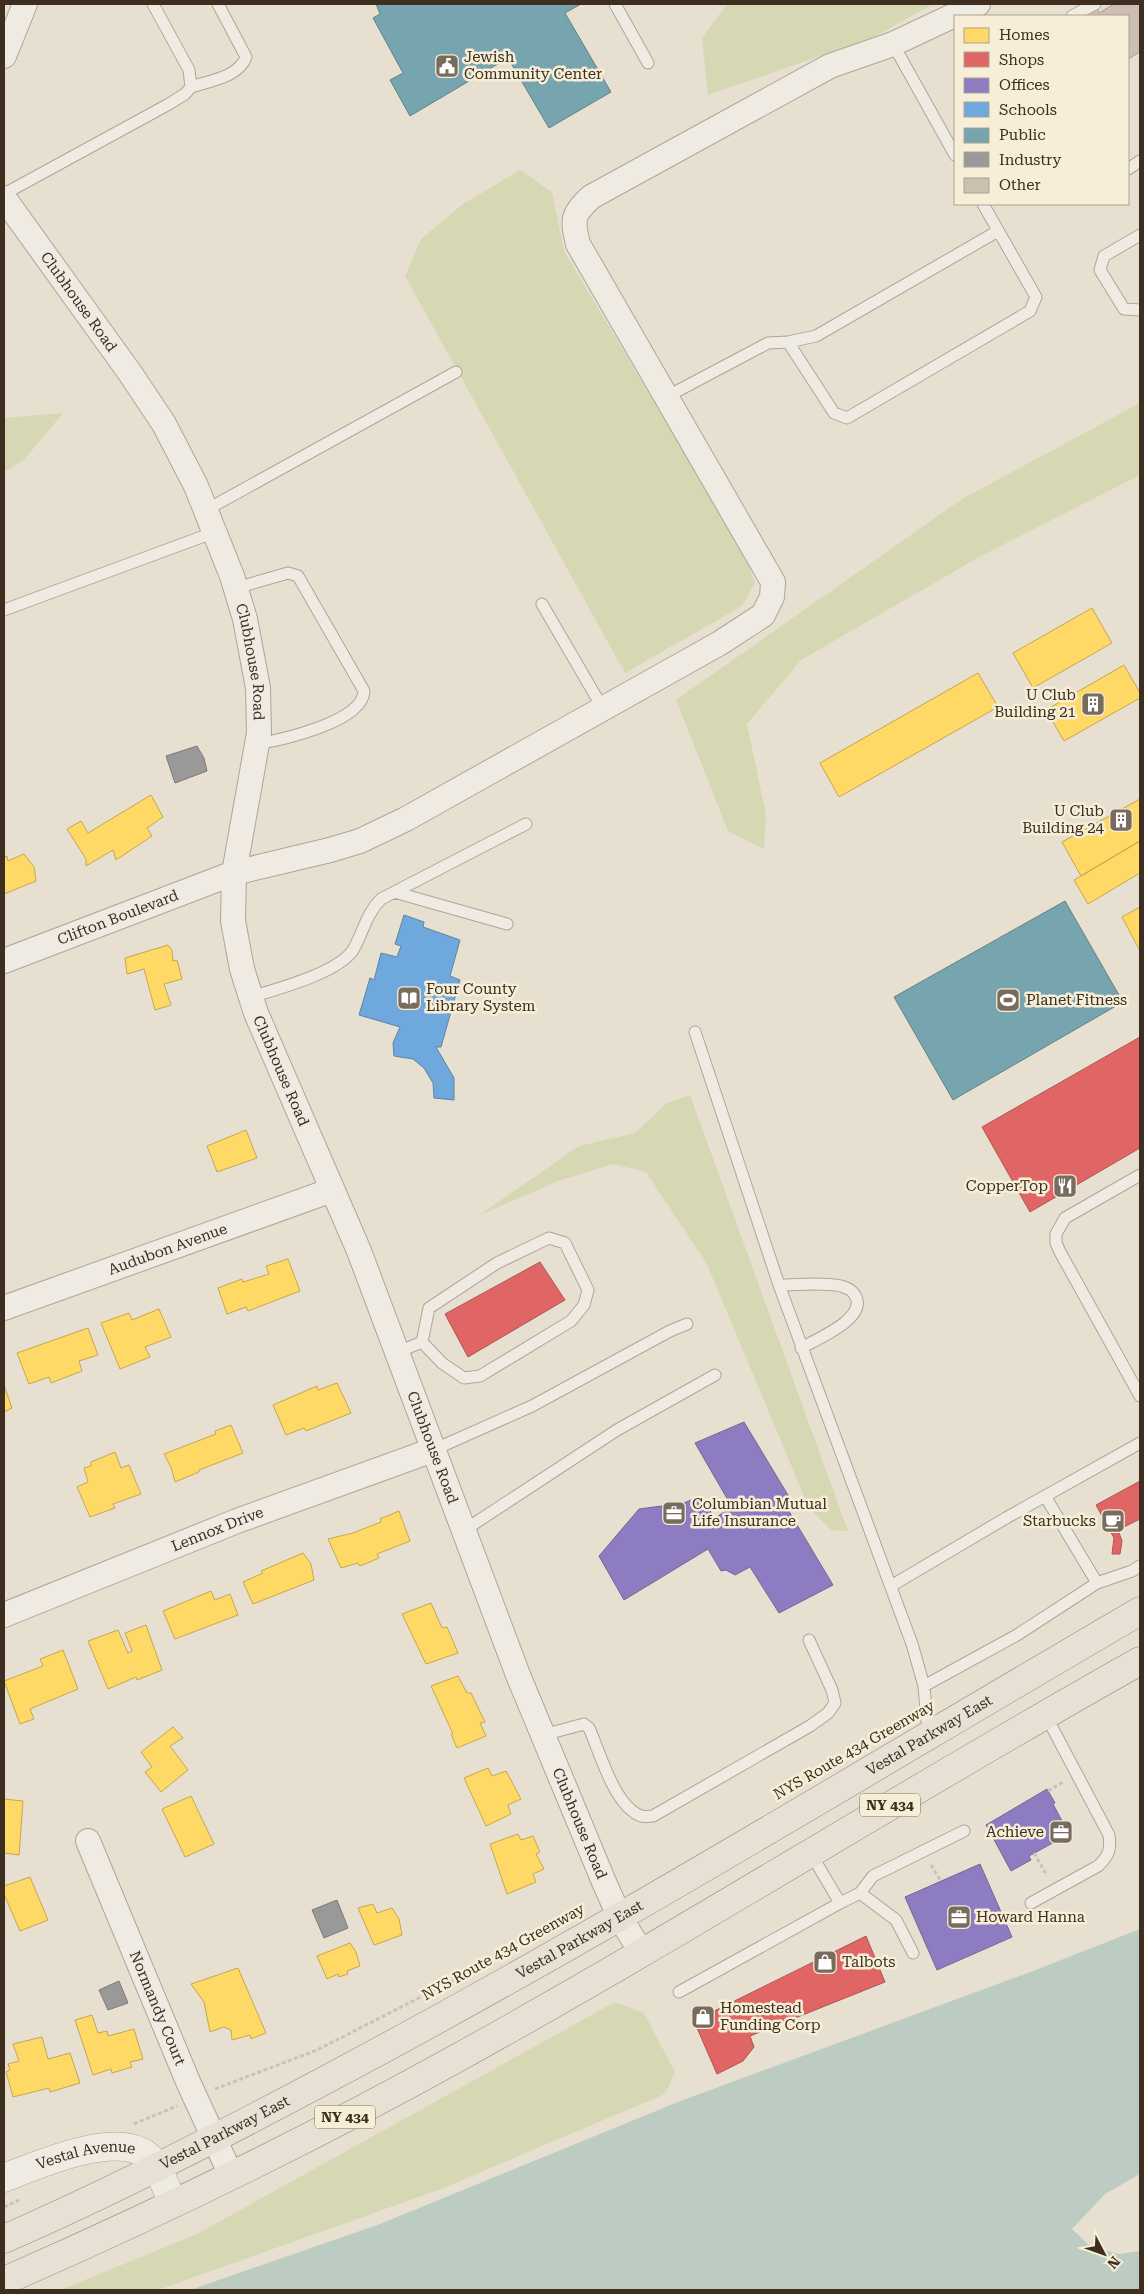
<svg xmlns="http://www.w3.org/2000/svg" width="1144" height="2294" font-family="'Roboto Serif',serif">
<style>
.green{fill:#d6d7b3}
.water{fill:#bcccc2}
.homes{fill:#ffd966;stroke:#c5a651}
.shops{fill:#e06666;stroke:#af5551}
.offices{fill:#8e7cc3;stroke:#766592}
.schools{fill:#6fa8dc;stroke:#6083a4}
.public{fill:#76a5af;stroke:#658184}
.industry{fill:#999;stroke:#7d7975}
.building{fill:#cbbfb2;stroke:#a89c90}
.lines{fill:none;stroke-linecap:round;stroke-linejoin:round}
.service-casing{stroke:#ada599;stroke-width:13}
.minor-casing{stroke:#ada599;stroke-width:26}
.tertiary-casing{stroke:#ada599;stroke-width:29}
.primary-casing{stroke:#928b80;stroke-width:29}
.path{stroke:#c8c2b9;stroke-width:3;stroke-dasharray:4 2.5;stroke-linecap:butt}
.service{stroke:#efebe3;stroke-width:11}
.minor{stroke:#efebe3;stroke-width:24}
.tertiary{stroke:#efebe3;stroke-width:28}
.primary{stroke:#e6e1d4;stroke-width:28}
.labels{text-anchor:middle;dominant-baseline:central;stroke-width:5;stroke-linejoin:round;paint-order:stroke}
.shield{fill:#f7eed8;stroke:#756857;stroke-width:1}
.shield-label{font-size:14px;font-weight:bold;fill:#3d2e20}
.poi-label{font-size:15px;fill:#3d2e20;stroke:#f7eed8;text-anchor:start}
.street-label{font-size:15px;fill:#3d2e20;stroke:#f7eed8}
</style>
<rect width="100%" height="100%" fill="#e7e0d1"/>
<!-- green -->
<path class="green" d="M 727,4 L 933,4 L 874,37 L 708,95 L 702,38 Z
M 520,170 L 552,192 L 564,251 L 744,553 L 755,583 L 742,606 L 625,673 L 405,276 L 421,239 L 463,204 Z
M 1140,403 L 1140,475 L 981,556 L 801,660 L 747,724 L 766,815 L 764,849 L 728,831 L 676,700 L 962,499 Z
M 63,413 L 24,460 L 4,472 L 4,418 Z
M 690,1095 L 848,1531 L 831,1530 L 809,1508 L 706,1262 L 646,1172 L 613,1164 L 558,1181 L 478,1216 L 579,1146 L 635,1133 L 667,1103 Z
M 615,2002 L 644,2013 L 675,2072 L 665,2094 L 441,2189 L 158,2290 L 60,2290 L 195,2235 Z"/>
<!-- water -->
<path class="water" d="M 1140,1929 L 1140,2174 L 1105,2194 L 1072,2229 L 1090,2246 L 1119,2254 L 1140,2251 L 1140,2290 L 190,2290 L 380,2224 L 683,2100 L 1033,1971 Z"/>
<!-- homes -->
<path class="homes" d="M 1092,608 L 1112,643 L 1033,688 L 1013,653 Z
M 1124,665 L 1140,693 L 1140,698 L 1064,741 L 1046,710 Z
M 978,673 L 998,707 L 839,797 L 820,763 Z
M 151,795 L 163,817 L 147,828 L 152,836 L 116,860 L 113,850 L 86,866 L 86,859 L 67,829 L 81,821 L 88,833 Z
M 1140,799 L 1140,841 L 1081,876 L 1062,842 Z
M 1140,841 L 1140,873 L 1088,904 L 1074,880 Z
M 24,854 L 34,867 L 36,881 L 4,894 L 4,857 L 7,856 L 8,861 Z
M 1140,907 L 1140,951 L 1122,917 Z
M 168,945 L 172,950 L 173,961 L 177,960 L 182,979 L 164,984 L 171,1005 L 155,1010 L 144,969 L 127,974 L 125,958 Z
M 246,1130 L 257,1158 L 217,1172 L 207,1146 Z
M 288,1259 L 300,1291 L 248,1311 L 246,1307 L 227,1314 L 218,1288 L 242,1279 L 243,1282 L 269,1274 L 266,1266 Z
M 159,1309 L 171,1337 L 145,1347 L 150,1357 L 120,1369 L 101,1323 L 129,1313 L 132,1320 Z
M 88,1328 L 98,1355 L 79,1361 L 82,1371 L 51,1383 L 49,1377 L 29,1384 L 17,1353 Z
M 337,1383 L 351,1413 L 306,1431 L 304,1428 L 286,1435 L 273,1405 L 317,1386 L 318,1390 Z
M 4,1385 L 12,1408 L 4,1412 Z
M 231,1425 L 243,1453 L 199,1470 L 199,1472 L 175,1482 L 171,1467 L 164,1454 L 216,1434 L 215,1431 Z
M 115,1452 L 121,1468 L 129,1465 L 141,1494 L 113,1504 L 115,1508 L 90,1517 L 77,1487 L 88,1482 L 84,1468 L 91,1466 L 91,1462 Z
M 399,1511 L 410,1541 L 377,1554 L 379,1558 L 360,1566 L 358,1563 L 341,1568 L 328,1539 L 353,1533 L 381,1522 L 380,1519 Z
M 303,1553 L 311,1564 L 314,1580 L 253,1604 L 243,1582 L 263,1573 L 261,1571 Z
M 211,1591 L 215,1600 L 230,1594 L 238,1615 L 175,1639 L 163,1611 Z
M 431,1603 L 442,1628 L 447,1627 L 458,1653 L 426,1664 L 402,1614 Z
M 146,1625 L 162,1670 L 137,1680 L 136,1677 L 108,1689 L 88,1641 L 118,1630 L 128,1653 L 132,1651 L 125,1633 Z
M 63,1650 L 78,1689 L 30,1709 L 34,1719 L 20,1724 L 4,1681 L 43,1666 L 40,1659 Z
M 458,1676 L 467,1693 L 471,1693 L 485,1722 L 480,1723 L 486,1736 L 457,1748 L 451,1734 L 453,1734 L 431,1686 Z
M 173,1727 L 183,1738 L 170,1746 L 188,1770 L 161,1792 L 145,1772 L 152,1767 L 141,1752 Z
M 488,1768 L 492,1776 L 506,1771 L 521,1799 L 508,1805 L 511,1814 L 486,1826 L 464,1778 Z
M 191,1796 L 214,1844 L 185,1857 L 162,1809 Z
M 4,1799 L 23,1801 L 19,1855 L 4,1853 Z
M 518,1834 L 521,1840 L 533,1836 L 540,1852 L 536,1854 L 544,1869 L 533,1874 L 536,1882 L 507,1894 L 490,1844 Z
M 30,1877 L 48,1920 L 20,1931 L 4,1894 L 4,1886 Z
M 373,1904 L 377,1913 L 392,1908 L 399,1919 L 402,1935 L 374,1945 L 358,1908 Z
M 350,1943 L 356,1952 L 360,1966 L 347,1971 L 348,1974 L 339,1977 L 338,1974 L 327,1979 L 317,1956 Z
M 238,1968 L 266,2033 L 251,2039 L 250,2035 L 232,2040 L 231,2030 L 224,2027 L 210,2032 L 204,2002 L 191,1984 Z
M 92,2015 L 98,2033 L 107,2031 L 108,2036 L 134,2029 L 143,2059 L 130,2062 L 132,2067 L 112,2073 L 111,2069 L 93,2075 L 75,2020 Z
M 42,2037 L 48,2059 L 70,2053 L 80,2083 L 50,2092 L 49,2088 L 13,2097 L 6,2072 L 10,2070 L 8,2064 L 19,2061 L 13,2044 Z"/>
<!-- shops -->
<path class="shops" d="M 1140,1037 L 1140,1148 L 1030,1212 L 982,1127 Z
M 540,1262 L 565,1300 L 468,1357 L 445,1314 Z
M 1140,1481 L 1140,1519 L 1118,1530 L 1122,1541 L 1120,1554 L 1112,1554 L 1114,1538 L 1096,1505 Z
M 866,1936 L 885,1982 L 750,2036 L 754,2047 L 743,2061 L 717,2074 L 694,2021 Z"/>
<!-- offices -->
<path class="offices" d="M 744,1422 L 794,1505 L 787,1508 L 833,1585 L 779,1613 L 750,1567 L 735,1575 L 726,1570 L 721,1571 L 708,1549 L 624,1600 L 599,1556 L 639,1509 L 684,1503 L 700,1496 L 715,1518 L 732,1507 L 695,1443 Z
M 1047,1789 L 1055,1803 L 1053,1804 L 1069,1834 L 1029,1856 L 1031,1860 L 1011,1871 L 986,1825 Z
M 980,1864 L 1012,1937 L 937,1970 L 905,1897 Z"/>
<!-- schools -->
<path class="schools" d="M 404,915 L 424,922 L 423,927 L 460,940 L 450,976 L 460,980 L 441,1047 L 436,1047 L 454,1078 L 454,1100 L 434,1098 L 433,1083 L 424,1068 L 413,1059 L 394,1056 L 393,1043 L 400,1027 L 359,1015 L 370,978 L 374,980 L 381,953 L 397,957 L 401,946 L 395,944 Z"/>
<!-- public -->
<path class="public" d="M 376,4 L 581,4 L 565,13 L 611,92 L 549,128 L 508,58 L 410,116 L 390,80 L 403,73 L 373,18 L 380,14 Z
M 1065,901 L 1123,1002 L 953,1100 L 894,997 Z"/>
<!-- industry -->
<path class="industry" d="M 197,746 L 204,758 L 207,771 L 175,783 L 166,756 Z
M 337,1900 L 348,1928 L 324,1938 L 312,1910 Z
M 119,1981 L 128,2003 L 108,2010 L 99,1990 Z"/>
<!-- building -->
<path class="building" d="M 1114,4 L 1140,4 L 1140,52 L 1128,59 L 1128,16 L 1083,16 L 1097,8 L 1099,13 Z"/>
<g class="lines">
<!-- service casing -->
<g class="service-casing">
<path id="service" d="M 615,4 L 648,63
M 1072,16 L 1095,4
M 893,44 L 955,155
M 191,87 C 209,81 239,77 246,57 L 218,4
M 1128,169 L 1140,161
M 4,194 L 169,104 L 185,94 L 191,87 L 189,70 L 153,4
M 1140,235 L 1104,256 L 1100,270 L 1124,309 L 1140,310
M 788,342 L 834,413 L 847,418 L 1030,311 L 1036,297 L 983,204
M 666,397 L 768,343 L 788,342 L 816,336 L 998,231
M 206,510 L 456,372
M 236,588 L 288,573 L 298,576 L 364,691 C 363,722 281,740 256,744
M 542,604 L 602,707
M 4,610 L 215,532
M 394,892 L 507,924
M 251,997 C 277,989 338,973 353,950 C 363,933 366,914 381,899 L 526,824
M 695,1032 L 779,1285 L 912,1644 L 924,1686 L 928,1734
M 1140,1175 L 1065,1218 L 1056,1234 L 1056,1243 L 1060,1252 L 1140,1396
M 779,1285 C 798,1285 822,1282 841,1286 C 847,1288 853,1290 856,1297 C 866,1319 817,1339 801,1348
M 398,1352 L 422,1342 L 429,1308 L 497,1263 L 549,1238 L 565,1243 L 588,1290 L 584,1305 L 571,1321 L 480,1376 L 464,1378 L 442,1363 L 422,1342
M 433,1450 L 532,1406 L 670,1331 L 687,1324
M 1045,1496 L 1097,1583
M 463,1531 L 617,1430 L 715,1375
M 891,1586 L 1006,1518 L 1140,1443
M 924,1686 L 1017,1635 L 1097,1583 L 1132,1571 L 1140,1566
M 543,1735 L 584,1724 L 589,1728 C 600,1752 614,1806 641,1816 C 644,1817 649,1816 653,1816 L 810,1726 L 828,1713 L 835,1703 L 832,1690 L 809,1640
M 860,1893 L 896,1920 L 913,1953
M 840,1903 L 860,1893 L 873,1876 L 964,1831
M 1031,1903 L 1098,1866 C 1109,1856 1111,1849 1109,1835 L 1045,1714
M 679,1992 L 840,1903 L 810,1852"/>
</g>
<!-- minor casing -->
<g class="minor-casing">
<g id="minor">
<path d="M 4,56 L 25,4"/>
<path id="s1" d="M 4,198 L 130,373 L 164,424 L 196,486 L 232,576 L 245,619 L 258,688 L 259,733 L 234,873 L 233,921 L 242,969 L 256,1013 L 359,1251 L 518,1675 L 604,1882 L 620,1918 L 642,1953"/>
<path id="s2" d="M 4,961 L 234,873 L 330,850 L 360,841 L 406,819 L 720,643 L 763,615 L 772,597 L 773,582 L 578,244 C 572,219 572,215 591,197 L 830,66 L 893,44 L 978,4"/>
<path id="s3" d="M 4,1308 L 332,1190"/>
<path id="s4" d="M 4,1615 L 237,1521 L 433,1450"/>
<path id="s5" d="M 88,1841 L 189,2084 L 231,2175"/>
</g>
</g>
<!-- tertiary casing -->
<g class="tertiary-casing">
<g id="tertiary">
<path id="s6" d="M 4,2178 C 37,2165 120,2128 150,2158 C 160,2169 166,2189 173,2202"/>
</g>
</g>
<!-- primary casing -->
<g class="primary-casing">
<g id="primary">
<path id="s7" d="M 4,2239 C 116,2190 224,2134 331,2077 C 606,1931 871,1768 1140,1611"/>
<path d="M 4,2281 C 157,2214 313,2138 459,2057 C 689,1930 911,1789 1140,1661"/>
</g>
</g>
<!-- path -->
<path class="path" d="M 1048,1791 L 1063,1782
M 1034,1853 L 1047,1876
M 931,1865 L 941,1881
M 215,2089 L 317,2050 L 454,1980
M 134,2124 L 177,2106
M 4,2207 L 19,2200"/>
<!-- service -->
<use href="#service" class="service"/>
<!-- minor -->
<use href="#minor" class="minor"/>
<!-- tertiary -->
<use href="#tertiary" class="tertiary"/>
<!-- primary -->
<use href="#primary" class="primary"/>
</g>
<!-- icons -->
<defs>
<g id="civic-square" transform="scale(1.25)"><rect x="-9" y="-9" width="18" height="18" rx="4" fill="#786c5e" stroke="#f7eed8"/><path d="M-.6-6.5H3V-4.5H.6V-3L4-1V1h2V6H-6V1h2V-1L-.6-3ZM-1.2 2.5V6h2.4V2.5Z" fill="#fff"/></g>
<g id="building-square" transform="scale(1.25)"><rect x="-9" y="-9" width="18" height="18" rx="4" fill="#786c5e" stroke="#f7eed8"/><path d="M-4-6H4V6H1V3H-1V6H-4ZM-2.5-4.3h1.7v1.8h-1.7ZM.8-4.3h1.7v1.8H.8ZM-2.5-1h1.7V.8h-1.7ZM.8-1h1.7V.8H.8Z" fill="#fff"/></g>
<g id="library-square" transform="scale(1.25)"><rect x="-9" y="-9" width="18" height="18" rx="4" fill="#786c5e" stroke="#f7eed8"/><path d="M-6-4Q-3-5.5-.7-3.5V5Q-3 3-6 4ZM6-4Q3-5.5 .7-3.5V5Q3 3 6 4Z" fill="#fff"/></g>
<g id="stadium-square" transform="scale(1.25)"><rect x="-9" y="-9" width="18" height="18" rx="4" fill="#786c5e" stroke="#f7eed8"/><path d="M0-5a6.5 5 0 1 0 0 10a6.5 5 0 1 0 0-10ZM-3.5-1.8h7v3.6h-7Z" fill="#fff"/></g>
<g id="restaurant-square" transform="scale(1.25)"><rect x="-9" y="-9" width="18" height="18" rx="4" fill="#786c5e" stroke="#f7eed8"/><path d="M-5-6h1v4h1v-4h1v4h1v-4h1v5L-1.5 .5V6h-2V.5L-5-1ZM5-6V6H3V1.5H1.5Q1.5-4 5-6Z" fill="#fff"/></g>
<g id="office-square" transform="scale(1.25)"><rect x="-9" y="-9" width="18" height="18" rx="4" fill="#786c5e" stroke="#f7eed8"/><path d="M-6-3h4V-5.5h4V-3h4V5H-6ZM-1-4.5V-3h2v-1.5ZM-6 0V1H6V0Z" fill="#fff"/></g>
<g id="cafe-square" transform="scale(1.25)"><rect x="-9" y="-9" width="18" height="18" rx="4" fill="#786c5e" stroke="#f7eed8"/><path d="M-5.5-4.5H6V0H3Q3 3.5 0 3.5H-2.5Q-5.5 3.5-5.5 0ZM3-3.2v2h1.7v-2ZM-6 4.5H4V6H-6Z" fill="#fff"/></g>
<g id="shop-square" transform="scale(1.25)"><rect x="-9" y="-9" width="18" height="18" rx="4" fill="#786c5e" stroke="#f7eed8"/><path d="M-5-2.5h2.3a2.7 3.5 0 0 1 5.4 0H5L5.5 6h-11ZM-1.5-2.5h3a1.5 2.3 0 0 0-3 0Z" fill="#fff"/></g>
</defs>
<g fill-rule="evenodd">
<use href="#civic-square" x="447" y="66"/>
<use href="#building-square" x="1093" y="704"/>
<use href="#building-square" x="1121" y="820"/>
<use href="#library-square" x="409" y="998"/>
<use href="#stadium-square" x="1008" y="1000"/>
<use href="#restaurant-square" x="1065" y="1186"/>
<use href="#office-square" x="674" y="1513"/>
<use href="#cafe-square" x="1113" y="1521"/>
<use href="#office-square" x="1061" y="1832"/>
<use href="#office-square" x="959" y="1917"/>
<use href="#shop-square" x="825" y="1962"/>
<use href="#shop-square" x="703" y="2017"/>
</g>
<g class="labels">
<!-- shield labels -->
<g class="shield">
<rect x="860" y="1793.5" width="60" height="23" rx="4"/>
<rect x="315" y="2105.5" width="60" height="23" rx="4"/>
</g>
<g class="shield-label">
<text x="890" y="1805">NY 434</text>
<text x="345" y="2117">NY 434</text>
</g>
<!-- poi labels -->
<g class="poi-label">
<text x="464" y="57">Jewish<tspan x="464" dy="17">Community Center</tspan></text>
<text x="1076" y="695" text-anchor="end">U Club<tspan x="1076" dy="17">Building 21</tspan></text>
<text x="1104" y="811" text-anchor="end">U Club<tspan x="1104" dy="17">Building 24</tspan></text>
<text x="426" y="989">Four County<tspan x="426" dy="17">Library System</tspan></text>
<text x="1026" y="1000">Planet Fitness</text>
<text x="1048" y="1186" text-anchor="end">CopperTop</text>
<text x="692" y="1504">Columbian Mutual<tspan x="692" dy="17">Life Insurance</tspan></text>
<text x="1096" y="1521" text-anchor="end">Starbucks</text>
<text x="1044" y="1832" text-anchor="end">Achieve</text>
<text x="976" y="1917">Howard Hanna</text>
<text x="842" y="1962">Talbots</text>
<text x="720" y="2008">Homestead<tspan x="720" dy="17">Funding Corp</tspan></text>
</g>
<!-- street labels -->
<g class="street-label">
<text stroke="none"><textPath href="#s1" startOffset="128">Clubhouse Road</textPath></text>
<text stroke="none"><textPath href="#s1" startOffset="532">Clubhouse Road</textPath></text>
<text stroke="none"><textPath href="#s2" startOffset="122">Clifton Boulevard</textPath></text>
<text stroke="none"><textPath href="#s1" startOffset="952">Clubhouse Road</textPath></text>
<text stroke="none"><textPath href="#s3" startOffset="174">Audubon Avenue</textPath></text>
<text stroke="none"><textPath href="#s1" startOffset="1358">Clubhouse Road</textPath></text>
<text stroke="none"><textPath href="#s4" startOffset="230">Lennox Drive</textPath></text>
<text stroke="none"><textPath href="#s7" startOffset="1054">Vestal Parkway East</textPath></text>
<text transform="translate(854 1750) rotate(-30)">NYS Route 434 Greenway</text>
<text stroke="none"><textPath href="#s1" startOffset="1762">Clubhouse Road</textPath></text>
<text stroke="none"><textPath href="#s7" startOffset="649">Vestal Parkway East</textPath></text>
<text transform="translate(503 1952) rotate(-29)">NYS Route 434 Greenway</text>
<text stroke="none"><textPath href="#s5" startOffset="181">Normandy Court</textPath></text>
<text stroke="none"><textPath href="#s7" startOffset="245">Vestal Parkway East</textPath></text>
<text stroke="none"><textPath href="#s6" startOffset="86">Vestal Avenue</textPath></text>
</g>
</g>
<!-- border -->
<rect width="1144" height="2294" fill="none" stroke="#3d2e20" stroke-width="10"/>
<!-- legend -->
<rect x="954" y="15" width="175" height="190" fill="#f7eed8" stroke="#ada18e"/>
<rect x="964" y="28" width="25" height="15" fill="#ffd966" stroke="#ada18e"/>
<text x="999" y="40" font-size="15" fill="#3d2e20">Homes</text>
<rect x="964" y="52" width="25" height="15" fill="#e06666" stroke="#ada18e"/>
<text x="999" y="65" font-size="15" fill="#3d2e20">Shops</text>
<rect x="964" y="78" width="25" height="15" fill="#8e7cc3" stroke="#ada18e"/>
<text x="999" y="90" font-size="15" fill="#3d2e20">Offices</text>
<rect x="964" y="102" width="25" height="15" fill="#6fa8dc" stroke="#ada18e"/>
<text x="999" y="115" font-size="15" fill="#3d2e20">Schools</text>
<rect x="964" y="128" width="25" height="15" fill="#76a5af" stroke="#ada18e"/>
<text x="999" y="140" font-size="15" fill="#3d2e20">Public</text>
<rect x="964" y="152" width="25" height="15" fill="#999999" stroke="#ada18e"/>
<text x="999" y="165" font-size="15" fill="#3d2e20">Industry</text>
<rect x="964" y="178" width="25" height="15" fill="#cbbfb2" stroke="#ada18e"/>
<text x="999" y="190" font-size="15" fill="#3d2e20">Other</text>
<!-- north arrow -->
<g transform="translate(1104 2254) rotate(131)" stroke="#f7eed8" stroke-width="4" paint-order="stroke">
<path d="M0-4L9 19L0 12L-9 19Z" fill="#3d2e20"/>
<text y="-8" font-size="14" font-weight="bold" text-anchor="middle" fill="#3d2e20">N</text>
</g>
</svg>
